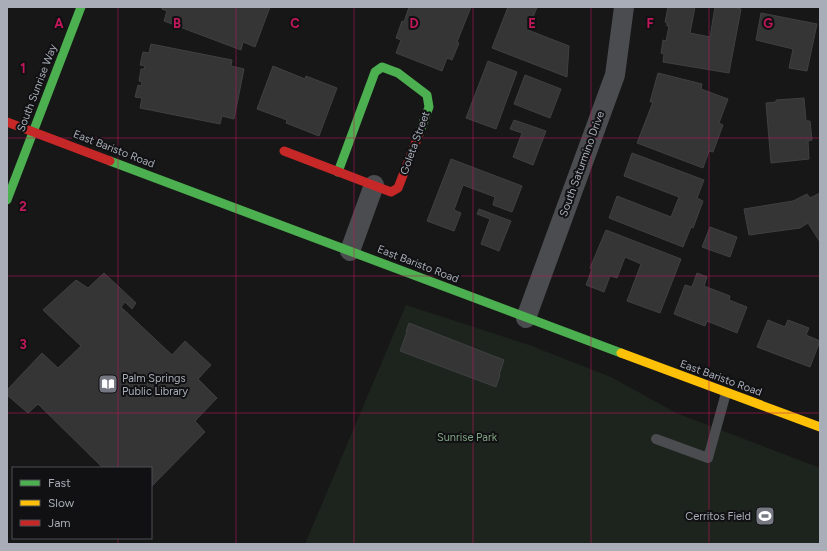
<svg xmlns="http://www.w3.org/2000/svg" width="827" height="551" font-family="Figtree,sans-serif">
<style>
.green{fill:#1d241e}
.building{fill:#353536;stroke:#3f4043}
.lines{fill:none;stroke-linecap:round;stroke-linejoin:round}
.lane{stroke:#4b4c50;stroke-width:10}
.street{stroke:#4b4c50;stroke-width:20}
.fast{stroke:#4caf50;stroke-width:9}
.slow{stroke:#ffc107;stroke-width:9}
.jam{stroke:#c62828;stroke-width:9}
.grid{fill:none;stroke:#c2185b;stroke-width:1;stroke-opacity:0.55}
.labels{text-anchor:middle;dominant-baseline:central;stroke-width:4;stroke-linejoin:round;paint-order:stroke}
.street-label{font-size:11px;fill:#a8adb8;stroke:#111113}
.poi-label{font-size:11px;fill:#a8adb8;stroke:#111113;text-anchor:start}
.park-label{font-size:11px;fill:#7fa381;stroke:#111113}
.grid-label{font-size:13px;text-anchor:middle;font-weight:bold;fill:#c2185b;stroke:#111113;stroke-width:4;stroke-linejoin:round;paint-order:stroke}
</style>
<rect width="100%" height="100%" fill="#171717"/>
<!-- green -->
<path class="green" d="M 406,305 L 529,345 L 611,377 L 676,413 L 820,468 L 820,544 L 305,544 Z"/>
<!-- building -->
<path class="building" d="M 162,7 L 270,7 L 255,47 L 243,42 L 241,50 L 164,21 L 167,11 L 162,9 Z
M 409,7 L 471,7 L 457,42 L 459,43 L 452,60 L 447,58 L 442,71 L 396,53 L 401,40 L 396,38 L 402,21 L 404,22 Z
M 508,7 L 537,7 L 528,30 L 569,46 L 567,77 L 492,48 Z
M 668,7 L 695,7 L 690,33 L 710,37 L 715,7 L 731,7 L 741,9 L 729,73 L 663,62 L 664,54 L 661,53 L 663,40 L 666,41 L 669,26 L 667,26 L 667,23 L 665,22 Z
M 761,13 L 817,24 L 807,71 L 789,68 L 793,49 L 756,40 Z
M 151,44 L 232,60 L 231,66 L 244,69 L 234,119 L 222,116 L 220,124 L 140,108 L 142,98 L 135,97 L 138,85 L 141,86 L 142,82 L 139,81 L 141,69 L 144,69 L 145,66 L 140,65 L 143,52 L 149,53 Z
M 488,61 L 517,72 L 496,129 L 466,118 Z
M 273,66 L 305,79 L 306,76 L 337,88 L 319,136 L 286,123 L 287,120 L 257,109 Z
M 658,73 L 702,84 L 701,89 L 728,99 L 719,123 L 723,125 L 713,152 L 709,151 L 703,168 L 637,143 L 653,102 L 650,102 Z
M 525,75 L 561,89 L 550,118 L 514,104 Z
M 804,98 L 806,121 L 810,121 L 812,140 L 808,141 L 809,159 L 771,163 L 766,103 L 776,102 L 776,100 Z
M 514,120 L 546,131 L 533,165 L 513,157 L 522,133 L 510,129 Z
M 632,153 L 704,180 L 697,198 L 703,201 L 693,228 L 691,227 L 683,247 L 609,218 L 617,196 L 671,217 L 679,197 L 624,176 Z
M 451,159 L 522,186 L 512,212 L 493,205 L 495,197 L 463,185 L 454,210 L 461,213 L 454,231 L 427,221 Z
M 820,193 L 820,242 L 808,223 L 800,228 L 749,235 L 744,209 L 793,201 L 807,194 L 810,198 Z
M 479,209 L 511,221 L 499,251 L 481,244 L 490,219 L 477,214 Z
M 710,227 L 737,237 L 730,257 L 702,247 Z
M 606,230 L 681,259 L 660,313 L 627,301 L 641,264 L 625,257 L 617,278 L 610,276 L 604,292 L 586,285 L 592,269 L 590,268 Z
M 104,273 L 136,303 L 132,309 L 125,302 L 121,307 L 172,355 L 185,341 L 211,365 L 198,379 L 217,398 L 195,421 L 205,432 L 151,487 L 151,468 L 103,468 L 38,404 L 28,413 L 7,395 L 7,390 L 42,353 L 58,368 L 81,346 L 43,310 L 76,280 L 88,288 Z
M 697,273 L 707,277 L 704,286 L 730,296 L 729,300 L 747,307 L 737,333 L 707,321 L 705,326 L 674,314 L 685,285 L 692,287 Z
M 768,320 L 785,327 L 788,320 L 809,328 L 806,335 L 820,341 L 810,367 L 757,347 Z
M 409,323 L 504,360 L 499,375 L 500,375 L 496,387 L 400,351 L 407,332 L 406,332 Z"/>
<g class="lines">
<!-- lane -->
<path class="lane" d="M 656,439 L 708,458 L 726,393"/>
<!-- street -->
<path class="street" d="M 350,251 L 374,185
M 526,318 L 615,75 L 624,7"/>
<!-- fast -->
<path class="fast" d="M 110,161 L 621,353
M 338,172 L 375,72 L 382,67 L 398,73 L 427,95 L 429,107 L 419,134
M 7,200 L 81,7"/>
<!-- slow -->
<path class="slow" d="M 621,353 L 820,427"/>
<!-- jam -->
<path class="jam" d="M 7,122 L 110,161
M 284,151 L 391,192 L 398,188 L 419,134"/>
</g>
<!-- grid -->
<path class="grid" d="M 118,7 L 118,468M 236,7 L 236,544M 354,7 L 354,544M 473,7 L 473,544M 591,7 L 591,544M 709,7 L 709,544M 7,138 L 820,138M 7,276 L 820,276M 7,413 L 820,413M 118,538 L 118,544"/>
<!-- icons -->
<defs>
<g id="library-square" transform="scale(1)"><rect x="-9" y="-9" width="18" height="18" rx="4" fill="#757880" stroke="#111113"/><path d="M-6-4Q-3-5.5-.7-3.5V5Q-3 3-6 4ZM6-4Q3-5.5 .7-3.5V5Q3 3 6 4Z" fill="#fff"/></g>
<g id="stadium-square" transform="scale(1)"><rect x="-9" y="-9" width="18" height="18" rx="4" fill="#757880" stroke="#111113"/><path d="M0-5a6.5 5 0 1 0 0 10a6.5 5 0 1 0 0-10ZM-3.5-1.8h7v3.6h-7Z" fill="#fff"/></g>
</defs>
<g fill-rule="evenodd">
<use href="#library-square" x="108" y="384"/>
<use href="#stadium-square" x="765" y="516"/>
</g>
<g class="labels">
<!-- street labels -->
<g class="street-label">
<text transform="translate(37 88) rotate(-69)">South Sunrise Way</text>
<text transform="translate(415 143) rotate(-70)">Goleta Street</text>
<text transform="translate(114 149) rotate(21)">East Baristo Road</text>
<text transform="translate(582 164) rotate(-70)">South Saturmino Drive</text>
<text transform="translate(418 264) rotate(21)">East Baristo Road</text>
<text transform="translate(721 378) rotate(20)">East Baristo Road</text>
</g>
<!-- poi labels -->
<g class="poi-label">
<text x="122" y="378">Palm Springs<tspan x="122" dy="13">Public Library</tspan></text>
<text x="751" y="516" text-anchor="end">Cerritos Field</text>
</g>
<!-- park labels -->
<g class="park-label">
<text x="467" y="437">Sunrise Park</text>
</g>
</g>
<g class="grid-label">
<text x="59" y="28">A</text>
<text x="177" y="28">B</text>
<text x="295" y="28">C</text>
<text x="414" y="28">D</text>
<text x="532" y="28">E</text>
<text x="650" y="28">F</text>
<text x="768" y="28">G</text>
<text x="23" y="73">1</text>
<text x="23" y="211">2</text>
<text x="23" y="349">3</text>
</g>
<!-- border -->
<rect width="827" height="551" fill="none" stroke="#a8adb8" stroke-width="16"/>
<!-- legend -->
<rect x="12" y="467" width="140" height="72" fill="#111113" stroke="#4d4f55"/>
<rect x="20" y="480" width="20" height="6" fill="#4caf50" stroke="#4d4f55"/>
<text x="48" y="487" font-size="12" fill="#a8adb8">Fast</text>
<rect x="20" y="500" width="20" height="6" fill="#ffc107" stroke="#4d4f55"/>
<text x="48" y="507" font-size="12" fill="#a8adb8">Slow</text>
<rect x="20" y="520" width="20" height="6" fill="#c62828" stroke="#4d4f55"/>
<text x="48" y="527" font-size="12" fill="#a8adb8">Jam</text>
</svg>
